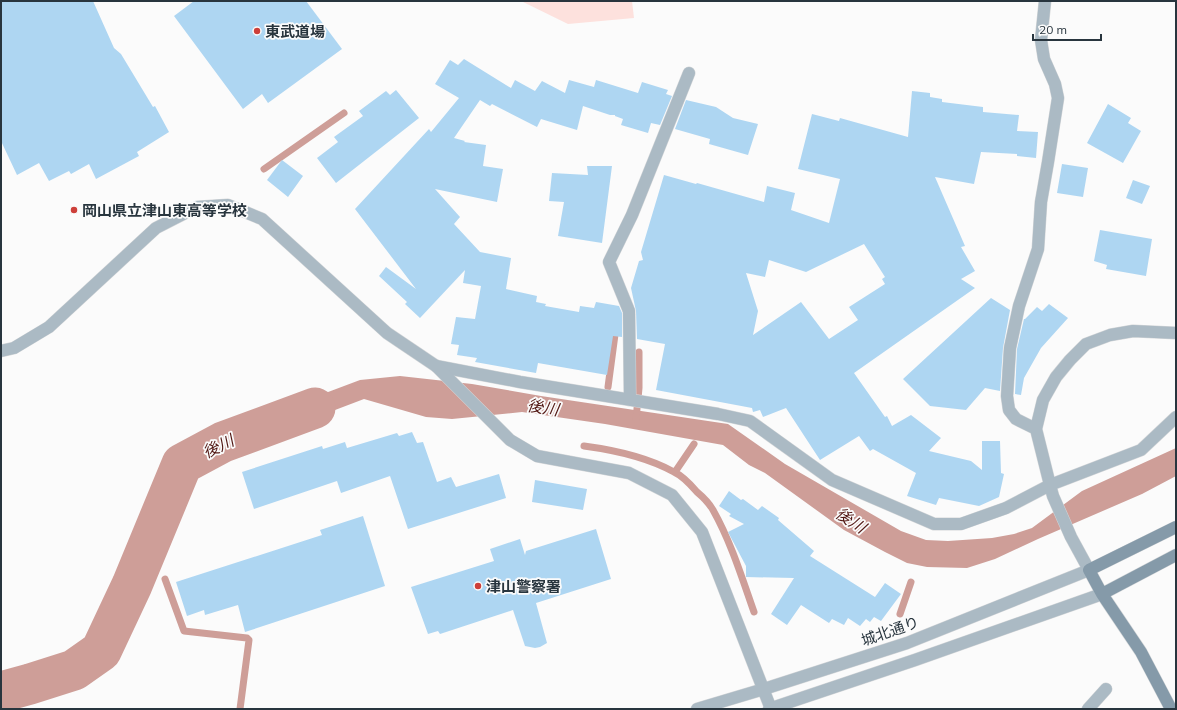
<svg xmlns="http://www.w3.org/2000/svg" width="1177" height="710" font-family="Mulish,'Noto Sans JP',sans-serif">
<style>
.green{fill:#fde1dd}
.water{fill:#ce9e98}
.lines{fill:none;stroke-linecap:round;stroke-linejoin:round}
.stream{stroke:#ce9e98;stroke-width:7}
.river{stroke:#ce9e98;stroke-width:41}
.building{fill:#aed6f2;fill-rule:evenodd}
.minor-casing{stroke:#d5d7d9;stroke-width:13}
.tertiary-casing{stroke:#d5d7d9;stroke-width:13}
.secondary-casing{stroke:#d5d7d9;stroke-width:13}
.minor{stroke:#abbac4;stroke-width:12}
.tertiary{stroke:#abbac4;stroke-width:12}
.secondary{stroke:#859aa9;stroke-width:12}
.poi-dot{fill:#cd3f39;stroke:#fbfbfb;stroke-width:1.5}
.labels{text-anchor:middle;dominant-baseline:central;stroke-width:3.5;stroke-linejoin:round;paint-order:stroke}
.poi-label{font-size:15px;font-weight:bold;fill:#28353e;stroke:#fbfbfb;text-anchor:start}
.street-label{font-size:15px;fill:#28353e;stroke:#fbfbfb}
.water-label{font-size:16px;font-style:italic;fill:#521814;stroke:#fbfbfb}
</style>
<rect width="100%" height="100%" fill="#fbfbfb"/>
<!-- green -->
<path class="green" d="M 521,1 L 632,1 L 634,18 L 568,24 Z"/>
<!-- water -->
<path class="water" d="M 400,376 L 472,384 L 541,396 L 728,424 L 785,464 L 901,531 L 926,540 L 948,541 L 992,538 L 1014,534 L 1032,528 L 1082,491 L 1176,448 L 1176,476 L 1142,494 L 1038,539 L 995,559 L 967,568 L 927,567 L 907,563 L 885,552 L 844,530 L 765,473 L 749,465 L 723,445 L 605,424 L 522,412 L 452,419 L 426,417 L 364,399 L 264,437 L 259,418 L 360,380 Z"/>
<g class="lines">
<!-- stream -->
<path class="stream" d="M 264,169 L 344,113
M 608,387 L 616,327
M 636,419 L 639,388 L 639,352
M 584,446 C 614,450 647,457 674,472 C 683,476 691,485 697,492 C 703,497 709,503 713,510 C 731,542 742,578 754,612
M 675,472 L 694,444
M 165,579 L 184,631 L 247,638 L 249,640 L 240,709
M 900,614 L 911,582"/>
<!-- river -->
<path class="river" d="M 1,692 L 30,684 L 74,670 L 101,651 L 132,585 L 182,464 L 223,442 L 315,408"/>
</g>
<!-- building -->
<path class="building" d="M 1,1 L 93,1 L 114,48 L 121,54 L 153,107 L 155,106 L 169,132 L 137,152 L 139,156 L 96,179 L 89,164 L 71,174 L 69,171 L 49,181 L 39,163 L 17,175 L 1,141 Z
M 194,1 L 306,1 L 342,49 L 268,103 L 262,94 L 243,109 L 174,16 Z
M 464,59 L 511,88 L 515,80 L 535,91 L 542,81 L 565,93 L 569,80 L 594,87 L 596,80 L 638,93 L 642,82 L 668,90 L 666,94 L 672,96 L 660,125 L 651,123 L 648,133 L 621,125 L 623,119 L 615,116 L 615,115 L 610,115 L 583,106 L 577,130 L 541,119 L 537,127 L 492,104 L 490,106 L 480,100 L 454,138 L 465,141 L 464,142 L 486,145 L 483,166 L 503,169 L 497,202 L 435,189 L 460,217 L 454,224 L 480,252 L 511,258 L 506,289 L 537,296 L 536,302 L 546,304 L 545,306 L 579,312 L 580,306 L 594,308 L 596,302 L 619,306 L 622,313 L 622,337 L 613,336 L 607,375 L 538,363 L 536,373 L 475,362 L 477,358 L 457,355 L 459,345 L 451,344 L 456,317 L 475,319 L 481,286 L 463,283 L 465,270 L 420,318 L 405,304 L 407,302 L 379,276 L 386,267 L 416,289 L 355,209 L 429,129 L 431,132 L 459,98 L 435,84 L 450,60 L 458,65 Z
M 396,90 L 419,118 L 336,183 L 317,158 L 338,142 L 334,137 L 363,116 L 359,111 L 386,91 L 390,95 Z
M 912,91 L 930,93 L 930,97 L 942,99 L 942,102 L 983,107 L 983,112 L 1019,115 L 1017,131 L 1038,132 L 1036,158 L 1017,156 L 1017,154 L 981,152 L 974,184 L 935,177 L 965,246 L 961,247 L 975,271 L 961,279 L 975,288 L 854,373 L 885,417 L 887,416 L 892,426 L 911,415 L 941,438 L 929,451 L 971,461 L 982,470 L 982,441 L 1000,441 L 1001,473 L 1004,474 L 999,497 L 979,506 L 939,498 L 936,505 L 907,496 L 916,473 L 873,449 L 870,451 L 859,436 L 820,460 L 786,408 L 763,417 L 760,410 L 753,412 L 752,408 L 656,390 L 665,344 L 637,339 L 636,311 L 631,288 L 639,261 L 643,260 L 641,252 L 664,175 L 696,184 L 697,183 L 764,202 L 767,186 L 795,193 L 791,210 L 829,223 L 840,179 L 798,169 L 812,114 L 839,121 L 840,118 L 908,137 ZM 864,244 L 885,277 L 882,279 L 885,284 L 849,307 L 858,320 L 829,339 L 801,302 L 753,335 L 758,311 L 746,273 L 765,277 L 769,260 L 806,272 Z
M 686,100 L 716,107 L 733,118 L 758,124 L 748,155 L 709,144 L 710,139 L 675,129 Z
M 1108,104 L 1131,118 L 1128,123 L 1141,131 L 1123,163 L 1087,143 Z
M 282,160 L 303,176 L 288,197 L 267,180 Z
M 1062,164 L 1088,168 L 1083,197 L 1057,193 Z
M 587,166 L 612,166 L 602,243 L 558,236 L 564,202 L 549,201 L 552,173 L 588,175 Z
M 1133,180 L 1150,186 L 1142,204 L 1126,198 Z
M 1100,230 L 1152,239 L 1146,276 L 1106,269 L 1107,265 L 1094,261 Z
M 991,298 L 1010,310 L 1003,348 L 1000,391 L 985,388 L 966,410 L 930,406 L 903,379 Z
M 1049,304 L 1068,318 L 1041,348 L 1024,378 L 1021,395 L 1015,394 L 1017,349 L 1024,319 L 1025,319 L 1037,307 L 1042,311 Z
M 412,432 L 417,443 L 423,442 L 437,482 L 451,477 L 456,487 L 499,474 L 506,498 L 408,529 L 390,476 L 341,493 L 337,481 L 254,509 L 242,472 L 322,446 L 323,449 L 345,442 L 347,448 L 397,433 L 399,436 Z
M 535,480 L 587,489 L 583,510 L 532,502 Z
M 729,491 L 741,500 L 743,499 L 758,510 L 762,506 L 779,518 L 778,520 L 814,551 L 810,556 L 875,597 L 885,583 L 901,594 L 881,621 L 874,617 L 870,622 L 866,619 L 860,626 L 848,618 L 844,625 L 832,619 L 829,623 L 801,605 L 787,625 L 771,614 L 794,578 L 746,577 L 746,566 L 728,532 L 744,524 L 729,516 L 731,514 L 719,506 Z
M 363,516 L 385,586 L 245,632 L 238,605 L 205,615 L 204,610 L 187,616 L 176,582 L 322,535 L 320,530 Z
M 596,529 L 611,579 L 536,603 L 547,643 L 540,647 L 535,648 L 525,646 L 513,610 L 440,634 L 438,631 L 428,634 L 411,587 L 494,561 L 490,549 L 520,539 L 525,555 L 526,551 Z"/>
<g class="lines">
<!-- minor casing -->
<g class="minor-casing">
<path id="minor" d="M 436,366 L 520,382 L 718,414 L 750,421 L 832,480 L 934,524 L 961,524 L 1006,508 L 1050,485 L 1141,450 L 1176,417
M 630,400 L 629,311 L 609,262 L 632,215 L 689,73
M 1036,429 L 1016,419 L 1009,410 L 1007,396 L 1010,348 L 1019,306 L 1038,249 L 1041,202 L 1048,162 L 1058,98 L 1055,84 L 1044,59 L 1041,40 L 1045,1
M 1089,570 L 1071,537 L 1053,496 L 1050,485 L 1036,429 L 1043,400 L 1056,377 L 1070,360 L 1086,344 L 1110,335 L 1133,331 L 1176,333
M 1088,709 L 1106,689"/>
</g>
<!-- tertiary casing -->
<g class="tertiary-casing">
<path id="tertiary" d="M 1,351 L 14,348 L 49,327 L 156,228 L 197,207 L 228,205 L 262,219 L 387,333 L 436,366 L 510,440 L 537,456 L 629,473 L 672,495 L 702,532 L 771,709
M 697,709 L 764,689 L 907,643 L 1089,570
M 769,709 L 915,660 L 1102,594"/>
</g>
<!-- secondary casing -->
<g class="secondary-casing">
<path id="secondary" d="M 1102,594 L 1176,555
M 1171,709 L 1141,652 L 1102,594 L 1089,570 L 1176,527"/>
</g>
<!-- minor -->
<use href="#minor" class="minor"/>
<!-- tertiary -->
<use href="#tertiary" class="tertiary"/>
<!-- secondary -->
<use href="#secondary" class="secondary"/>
</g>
<!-- markers -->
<g class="poi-dot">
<circle cx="257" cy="31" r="4"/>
<circle cx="74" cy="210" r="4"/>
<circle cx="478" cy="586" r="4"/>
</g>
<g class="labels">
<!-- poi labels -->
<g class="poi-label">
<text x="265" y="31">東武道場</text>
<text x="82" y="210">岡山県立津山東高等学校</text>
<text x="486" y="586">津山警察署</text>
</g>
<!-- street labels -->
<g class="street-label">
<text transform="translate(890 631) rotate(-19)">城北通り</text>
</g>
<!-- water labels -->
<g class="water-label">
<text transform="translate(543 407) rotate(9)">後川</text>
<text transform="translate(218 446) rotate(-26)">後川</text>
<text transform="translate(851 520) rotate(33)">後川</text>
</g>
</g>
<!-- border -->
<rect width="1177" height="710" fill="none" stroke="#28353e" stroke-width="4"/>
<!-- scale -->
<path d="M1033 34v6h68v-6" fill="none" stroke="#28353e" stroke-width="2"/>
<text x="1039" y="34" font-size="12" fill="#28353e" stroke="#fbfbfb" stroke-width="3" paint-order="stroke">20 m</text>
</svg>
